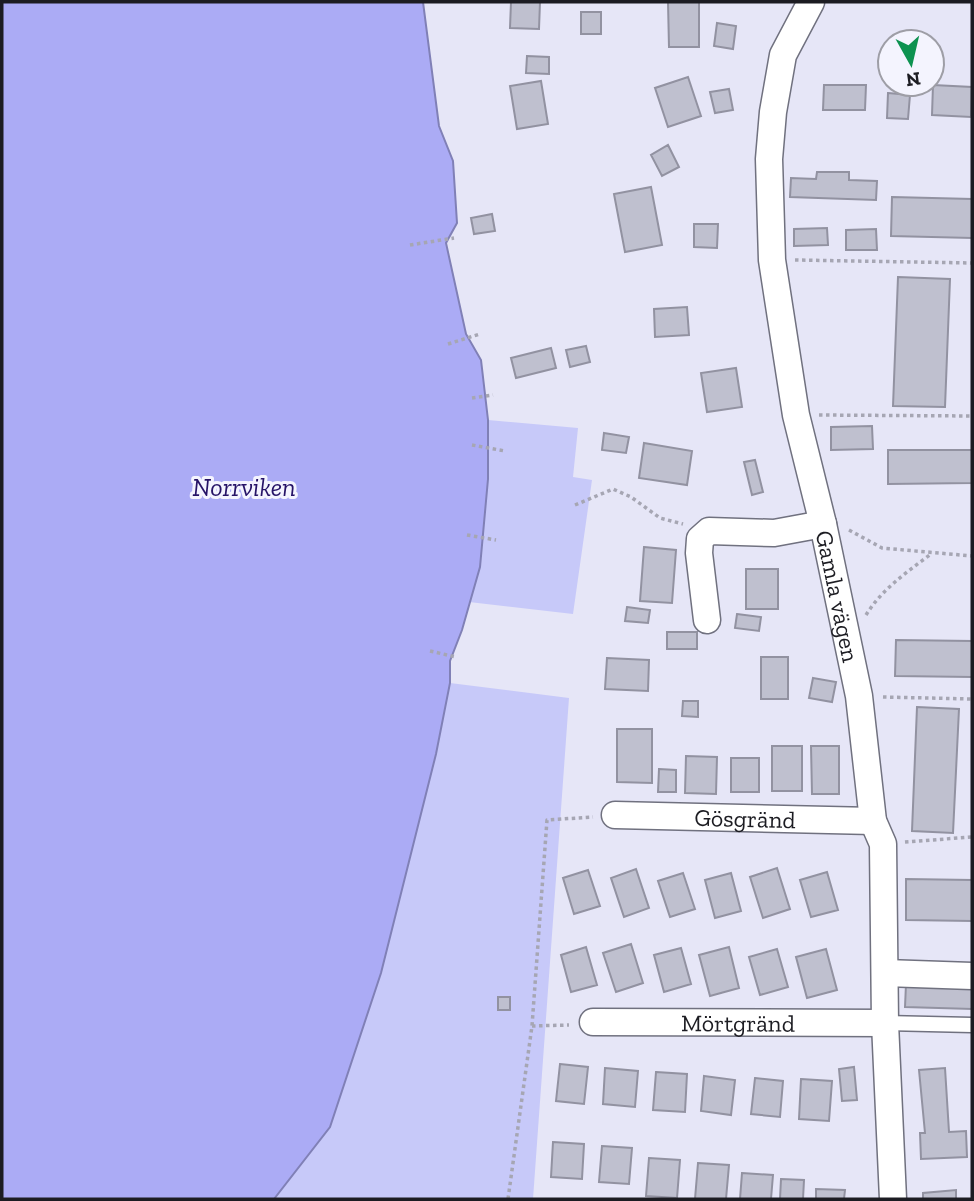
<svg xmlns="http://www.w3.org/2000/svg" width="974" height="1201" font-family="'Zilla Slab',serif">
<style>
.green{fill:#c7c9f9}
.water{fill:#ababf5;stroke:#8080b6;stroke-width:2}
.building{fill:#bfc0cf;stroke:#9292a1;stroke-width:2}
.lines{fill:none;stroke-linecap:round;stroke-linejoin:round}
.service-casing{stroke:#70717f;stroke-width:17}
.minor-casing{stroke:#70717f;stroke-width:29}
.path{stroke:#a6a6b3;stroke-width:3.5;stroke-dasharray:3.5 3.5;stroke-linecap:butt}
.service{stroke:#fff;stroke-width:14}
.minor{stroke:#fff;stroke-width:26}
.labels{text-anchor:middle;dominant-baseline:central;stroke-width:6;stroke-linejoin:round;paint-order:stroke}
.street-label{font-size:24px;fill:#1c1c22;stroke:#f4f4fe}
.water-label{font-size:26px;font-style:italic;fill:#261367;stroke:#f4f4fe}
</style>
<rect width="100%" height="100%" fill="#e6e6f7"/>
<!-- green -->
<path class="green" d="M 488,420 L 578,428 L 573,477 L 592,480 L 573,614 L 469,602 C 487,542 488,482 488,420 Z
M 450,683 L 569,698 L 533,1199 L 274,1199 L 285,1183 L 418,818 L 436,754 Z"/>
<!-- water -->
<path class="water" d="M 2,2 L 423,2 L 439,126 L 453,161 L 457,223 L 446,243 L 466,334 L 481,360 L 488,420 L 488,479 L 480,567 L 462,630 L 450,661 L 450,683 L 436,754 L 381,973 L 330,1127 L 274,1199 L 2,1199 Z"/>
<!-- building -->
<path class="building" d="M 511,2 L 540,2 L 539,29 L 510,28 Z
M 668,2 L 699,2 L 699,47 L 669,47 Z
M 581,12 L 601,12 L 601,34 L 581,34 Z
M 717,23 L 736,26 L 733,49 L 714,46 Z
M 527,56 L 549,57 L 549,74 L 526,73 Z
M 688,77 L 701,116 L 668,127 L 655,88 Z
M 541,81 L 548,124 L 517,129 L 510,86 Z
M 824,85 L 866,85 L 865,110 L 823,110 Z
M 933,85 L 972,87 L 971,117 L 932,115 Z
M 729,89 L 733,110 L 715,113 L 710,92 Z
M 888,93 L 910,95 L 908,119 L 887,118 Z
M 668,145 L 679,167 L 662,176 L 651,155 Z
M 817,172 L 849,172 L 849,180 L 877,181 L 876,200 L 790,197 L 791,178 L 816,179 Z
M 651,187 L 662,245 L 625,252 L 614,194 Z
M 892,197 L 972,199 L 972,238 L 891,236 Z
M 492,214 L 495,231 L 474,234 L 471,218 Z
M 694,224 L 718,224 L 717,248 L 694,247 Z
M 827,228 L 828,245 L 794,246 L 794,229 Z
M 876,229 L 877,250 L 846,250 L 846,230 Z
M 898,277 L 950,279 L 945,407 L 893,406 Z
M 687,307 L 689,335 L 655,337 L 654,309 Z
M 586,346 L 590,362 L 570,367 L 566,350 Z
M 551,348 L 556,368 L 516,378 L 511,358 Z
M 736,368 L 742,407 L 707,412 L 701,373 Z
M 872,426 L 873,449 L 831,450 L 831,427 Z
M 604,433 L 629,437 L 626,453 L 602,450 Z
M 644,443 L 692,451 L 687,485 L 639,478 Z
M 888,450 L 972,450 L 972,483 L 888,484 Z
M 755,460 L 763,492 L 752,495 L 744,462 Z
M 644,547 L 676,550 L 672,603 L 640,601 Z
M 746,569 L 778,569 L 778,609 L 746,609 Z
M 627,607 L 650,610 L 648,623 L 625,621 Z
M 737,614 L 761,617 L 759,631 L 735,628 Z
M 667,632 L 697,632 L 697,649 L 667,649 Z
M 896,640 L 972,641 L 972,677 L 895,676 Z
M 761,657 L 788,657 L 788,699 L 761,699 Z
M 607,658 L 649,660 L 648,691 L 605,689 Z
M 813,678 L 836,682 L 832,702 L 809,698 Z
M 683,701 L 698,701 L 698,717 L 682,716 Z
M 917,707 L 959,709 L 953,833 L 912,831 Z
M 617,729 L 652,729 L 652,783 L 617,782 Z
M 772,746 L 802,746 L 802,791 L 772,791 Z
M 811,746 L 839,746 L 839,794 L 812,794 Z
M 686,756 L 717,757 L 716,794 L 685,793 Z
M 731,758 L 759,758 L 759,792 L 731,792 Z
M 659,769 L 676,770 L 676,792 L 658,792 Z
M 777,868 L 790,909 L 763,918 L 750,877 Z
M 636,869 L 649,908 L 624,917 L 611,878 Z
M 588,870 L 600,906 L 574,914 L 563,878 Z
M 827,872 L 838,910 L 811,917 L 800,880 Z
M 683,873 L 695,909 L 670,917 L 658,881 Z
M 731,873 L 741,911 L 715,918 L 705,880 Z
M 906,879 L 972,880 L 972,921 L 906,920 Z
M 631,944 L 643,983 L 616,992 L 603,953 Z
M 586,947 L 597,985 L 571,992 L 561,955 Z
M 729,947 L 739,988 L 710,996 L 699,955 Z
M 681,948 L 691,984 L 664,992 L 654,955 Z
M 777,949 L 788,987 L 760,995 L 749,957 Z
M 826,949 L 837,990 L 807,998 L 796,957 Z
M 906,984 L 972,985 L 972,1009 L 905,1007 Z
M 498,997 L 510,997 L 510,1010 L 498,1010 Z
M 560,1064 L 588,1067 L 584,1104 L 556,1101 Z
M 854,1067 L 857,1100 L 842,1101 L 839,1069 Z
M 605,1068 L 638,1071 L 635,1107 L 603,1104 Z
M 945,1068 L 949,1132 L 966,1131 L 967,1157 L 921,1159 L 920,1133 L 925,1133 L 919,1070 Z
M 656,1072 L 687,1074 L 685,1112 L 653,1110 Z
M 704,1076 L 735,1080 L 731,1115 L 701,1111 Z
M 755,1078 L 783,1081 L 780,1117 L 751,1114 Z
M 801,1079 L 832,1081 L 829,1121 L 799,1119 Z
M 553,1142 L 584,1144 L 582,1179 L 551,1177 Z
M 602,1146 L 632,1148 L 629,1184 L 599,1182 Z
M 649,1158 L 680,1160 L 677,1198 L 646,1196 Z
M 698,1163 L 729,1165 L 726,1199 L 695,1199 Z
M 742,1173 L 773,1175 L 771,1199 L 740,1199 Z
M 781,1179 L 804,1180 L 803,1199 L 780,1199 Z
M 816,1189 L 845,1190 L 844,1199 L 816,1199 Z
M 956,1190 L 956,1199 L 923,1199 L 923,1193 Z"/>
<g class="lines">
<!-- service casing -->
<g class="service-casing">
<path id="service" d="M 885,1023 L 972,1025"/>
</g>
<!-- minor casing -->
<g class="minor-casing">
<g id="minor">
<path id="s1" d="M 811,2 L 783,55 L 773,112 L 769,159 L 772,260 L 796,415 L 823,524 L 859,696 L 873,821 L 883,844 L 885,1023 L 893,1199"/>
<path d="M 707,620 L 699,553 L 700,539 L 709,531 L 774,533 L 823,524"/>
<path id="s2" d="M 615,815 L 873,821"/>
<path d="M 885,973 L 972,976"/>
<path id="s3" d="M 593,1022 L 885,1023"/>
</g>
</g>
<!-- path -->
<path class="path" d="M 410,245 L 454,238
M 795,260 L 972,263
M 448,344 L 480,334
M 472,398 L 493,395
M 819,415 L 972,416
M 472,445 L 505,451
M 575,505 L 613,489 L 631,497 L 660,518 L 683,524
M 849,530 L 882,548 L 972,556
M 467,535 L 496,540
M 866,615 C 882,589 907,572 931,554
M 430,651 L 456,657
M 883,697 L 972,699
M 905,842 L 972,837
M 532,1026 L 569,1025
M 508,1199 L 532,1026 L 547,820 L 593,817"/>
<!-- service -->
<use href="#service" class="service"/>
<!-- minor -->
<use href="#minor" class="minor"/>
</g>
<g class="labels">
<!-- street labels -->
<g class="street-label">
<text stroke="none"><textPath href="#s1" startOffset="609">Gamla vägen</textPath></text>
<text stroke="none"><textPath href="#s2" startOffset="130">Gösgränd</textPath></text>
<text stroke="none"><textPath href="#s3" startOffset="145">Mörtgränd</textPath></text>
</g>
<!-- water labels -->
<g class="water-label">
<text x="244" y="487">Norrviken</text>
</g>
</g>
<!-- border -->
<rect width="974" height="1201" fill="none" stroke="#1c1c22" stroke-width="7"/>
<!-- north arrow -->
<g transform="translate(911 63) rotate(172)"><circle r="33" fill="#f4f4fe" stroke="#9e9ea6" stroke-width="2"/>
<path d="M0-5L12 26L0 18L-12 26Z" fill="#0d9250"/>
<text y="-10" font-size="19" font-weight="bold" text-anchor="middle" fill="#1c1c22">N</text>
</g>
</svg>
